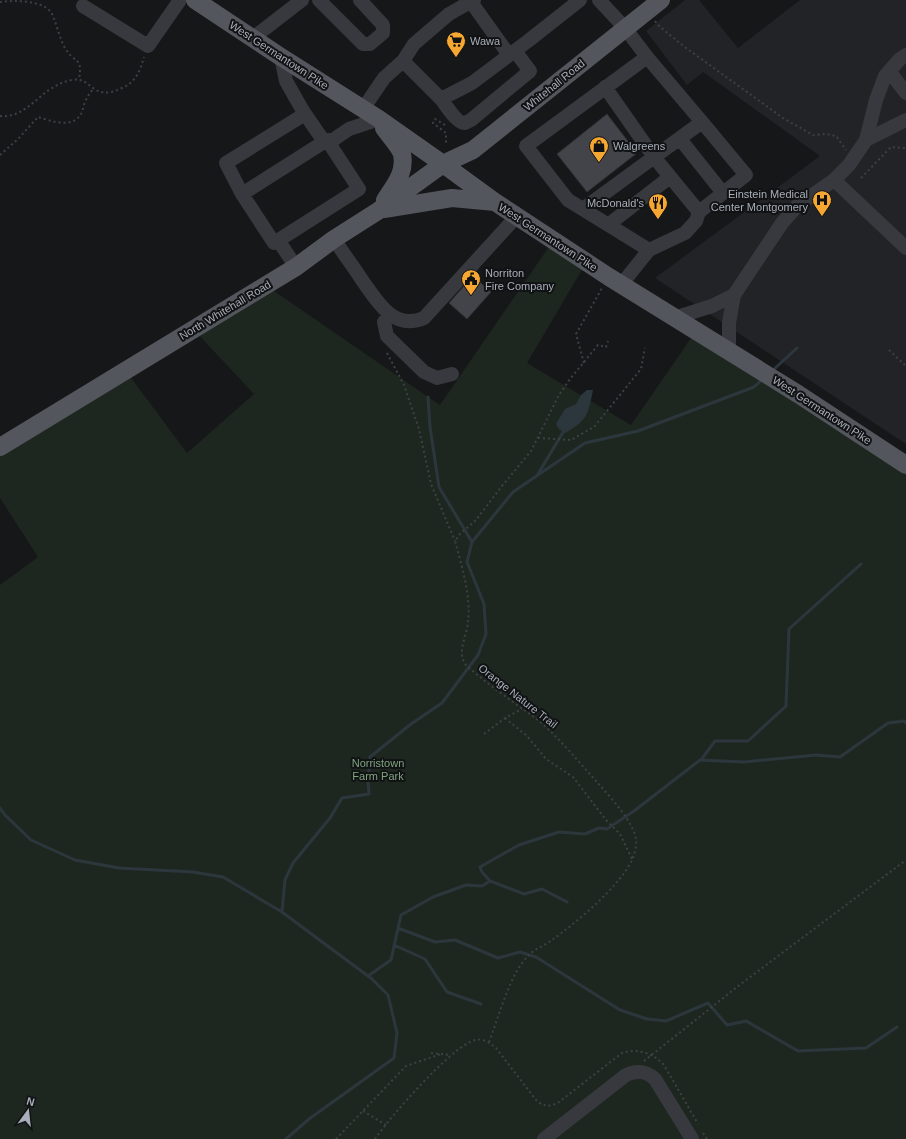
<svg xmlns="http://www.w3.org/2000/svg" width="906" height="1139" font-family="Helvetica,sans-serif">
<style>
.built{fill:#222326}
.green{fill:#1e271f}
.water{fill:#2c373d}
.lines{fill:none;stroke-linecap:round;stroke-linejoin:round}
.stream{stroke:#2c373d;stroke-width:3}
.building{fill:#424449;stroke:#303135}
.path{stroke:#3d4045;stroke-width:2;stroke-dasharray:2 3;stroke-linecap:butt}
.minor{stroke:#37393e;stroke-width:14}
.major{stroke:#53565d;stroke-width:18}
.labels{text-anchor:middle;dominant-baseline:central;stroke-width:4;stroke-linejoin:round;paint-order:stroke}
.poi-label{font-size:11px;fill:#a8aeb9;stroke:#111214;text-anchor:start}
.street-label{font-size:11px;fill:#a8aeb9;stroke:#111214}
.park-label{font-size:11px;fill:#7fa47f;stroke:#111214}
</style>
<rect width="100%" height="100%" fill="#161719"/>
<!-- built -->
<path class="built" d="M 685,0 L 699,0 L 738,48 L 800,0 L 906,0 L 906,444 L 655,278 L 820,156 L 703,72 L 687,85 L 646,31 Z"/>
<!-- green -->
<path class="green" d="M 555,238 L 586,263 L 527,363 L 631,425 L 696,331 L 906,469 L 906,1139 L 0,1139 L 0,585 L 38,557 L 0,498 L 0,441 L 129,375 L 187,453 L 254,394 L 194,330 L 271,289 L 440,405 Z"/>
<!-- water -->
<path class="water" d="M 587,390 L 593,390 C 588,414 588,420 565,433 L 559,429 L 556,424 L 565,409 L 576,404 L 581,395 Z"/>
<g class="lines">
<!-- stream -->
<path class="stream" d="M 772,371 L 797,348
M 428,397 L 430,427 L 439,487 L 472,542
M 538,474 L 565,429
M 701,760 L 715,741 L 748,741 L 786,706 L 789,629 L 861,564
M 0,808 L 5,815 L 31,840 L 75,860 L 119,868 L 193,872 L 223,877 L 282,912 L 372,979 L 388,995 L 397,1033 L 394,1058 L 309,1119 L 286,1139
M 490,881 L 524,894 L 542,889 L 567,902
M 282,912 L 285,880 L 293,863 L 330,818 L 342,798 L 369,794 L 368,781 L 370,757 L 411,724 L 442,703 L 478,655 L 486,634 L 484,604 L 467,562 L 472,542 L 513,492 L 585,443 L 638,431 L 754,387 L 763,379
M 398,928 L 435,942 L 455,940 L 498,958 L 520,952 L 536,957 L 620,1010 L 647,1019 L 666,1021 L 708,1003 L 727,1025 L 746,1021 L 798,1051 L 866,1048 L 897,1027
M 394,945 L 425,959 L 447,992 L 481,1004
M 368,976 L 391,960 L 401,915 L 433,897 L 466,885 L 482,886 L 490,881 L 482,872 L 480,867 L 519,845 L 559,832 L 585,834 L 599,828 L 607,829 L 634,811 L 700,760 L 744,762 L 816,755 L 840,757 L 888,723 L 904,721 L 906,723"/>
</g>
<!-- building -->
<path class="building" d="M 607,114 L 637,153 L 587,192 L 557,154 Z
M 473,276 L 491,292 L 467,319 L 449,303 Z"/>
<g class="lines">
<!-- path -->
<path class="path" d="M 0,2 C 13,0 45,0 52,14 C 57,25 59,37 65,48 C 74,64 83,56 79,79
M 655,21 L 659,26 L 686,48 L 783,118 L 813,135 L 826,134 L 836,136 L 846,150
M 0,116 C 29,119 41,85 72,80 C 93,76 91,103 122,88 C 136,82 140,71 144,57
M 445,125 L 435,119 L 433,123 L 446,133 L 446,143
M 0,155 L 18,139 L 38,117 C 51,121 72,129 81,114 C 83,111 83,106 85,102 C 87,97 90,93 93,89
M 861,178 L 891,147 L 904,148 L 906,149
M 889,350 L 906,366
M 387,353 L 404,385 L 419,429 L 431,484 L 455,541
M 584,363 L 576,334 L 602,288
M 538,438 L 571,440 L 594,427 L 641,369 L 645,348
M 505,718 L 527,736 L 546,759 L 573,777 L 606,820 L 620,834 L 632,859
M 484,734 L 505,718 L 522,709
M 489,1042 C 499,1017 509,975 528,956 C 534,949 544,946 552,940 C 576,923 620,886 632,860 C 636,850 638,841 634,832 C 626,813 609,796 596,781 C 576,759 557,735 534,717 C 516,704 497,691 480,677 C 475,673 470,669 466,665 C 456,653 467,636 468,622 C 471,596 462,567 455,541 L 460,534 L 476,520 L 502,486 L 531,451 L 559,395 L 570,379 L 598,345 L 606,347 L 608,341
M 431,1053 L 451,1055
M 644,1061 L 737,987 L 906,860
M 363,1111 L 386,1125
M 703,1133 L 707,1139
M 336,1139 L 406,1066 L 441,1054
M 375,1139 C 389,1118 453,1045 475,1040 C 483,1038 490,1043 496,1048 L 536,1100 L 541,1104 L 547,1106 L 553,1105 L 559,1102 L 622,1053 C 637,1048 653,1053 664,1065 L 698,1124"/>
<!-- minor -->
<path class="minor" d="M 319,0 L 363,44 L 370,44 L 383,33 L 383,25 L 360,0
M 599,0 L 625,28 L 647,57 L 526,146 L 568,200 L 649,250
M 471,2 L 509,55
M 83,6 L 148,46 L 180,0
M 253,38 L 302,0
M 281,57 L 286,81 L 303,111 L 323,140 L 333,140 L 349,129 L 379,119
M 403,61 L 441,99 L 472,83 L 528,41 L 580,0
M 889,71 L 906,93
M 605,87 L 654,157 L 699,212 L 746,175 L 702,122
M 441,99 C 446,105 457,124 465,123 C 467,122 469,121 471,120 L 530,71 L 515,51
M 363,109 L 384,78 L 403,61 L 414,44 L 449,14 L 474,0
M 680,139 L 723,193
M 866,140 L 906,120
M 834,180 L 906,248
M 242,194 L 274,243 L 359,189 L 327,140 L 242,194 L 226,163 L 305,114
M 583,209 L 702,122 L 647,57
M 608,225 L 670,177
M 334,239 C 343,253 353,266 362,280 C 377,301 393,331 424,318 L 517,216
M 278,240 L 296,267
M 621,285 L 649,250 L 685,233 L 696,221 L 699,212
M 390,315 L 384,322 L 387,336 L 424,372 L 437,378 L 452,374
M 674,318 L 712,306 L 734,295
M 729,351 L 729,323 L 734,295 L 782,223 L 797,206 L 834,180 L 849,165 L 866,140 L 876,100 L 885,76 L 900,59 L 906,55
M 544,1139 L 626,1075 C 637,1070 646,1071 655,1079 L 692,1139"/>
<!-- major -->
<path class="major" d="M 195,0 L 281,57 L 379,119 L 443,164 L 495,202 L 609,277 L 798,394 L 906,465
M 384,128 C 389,135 400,147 402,154 C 406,173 394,186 385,200
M 384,209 L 452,198 L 495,202
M 0,447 L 296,267 L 334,239 L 378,211 L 443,164 L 473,150 L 661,0"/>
</g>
<!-- icons -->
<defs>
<g id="supermarket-pin" transform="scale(1)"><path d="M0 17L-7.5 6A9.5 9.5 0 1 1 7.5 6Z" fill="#f6a731" stroke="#111214"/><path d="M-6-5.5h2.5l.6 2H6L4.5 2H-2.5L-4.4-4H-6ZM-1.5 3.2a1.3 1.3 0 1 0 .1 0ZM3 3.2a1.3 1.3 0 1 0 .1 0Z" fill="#111"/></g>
<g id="shop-pin" transform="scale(1)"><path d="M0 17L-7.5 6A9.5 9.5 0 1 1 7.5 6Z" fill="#f6a731" stroke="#111214"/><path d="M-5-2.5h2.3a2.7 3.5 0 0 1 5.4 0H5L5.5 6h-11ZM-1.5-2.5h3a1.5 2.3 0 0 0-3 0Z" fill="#111"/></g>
<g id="hospital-pin" transform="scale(1)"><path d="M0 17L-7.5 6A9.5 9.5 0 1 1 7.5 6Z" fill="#f6a731" stroke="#111214"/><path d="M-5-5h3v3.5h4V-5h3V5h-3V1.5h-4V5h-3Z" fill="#111"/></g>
<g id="restaurant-pin" transform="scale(1)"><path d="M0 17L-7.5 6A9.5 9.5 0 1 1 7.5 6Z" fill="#f6a731" stroke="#111214"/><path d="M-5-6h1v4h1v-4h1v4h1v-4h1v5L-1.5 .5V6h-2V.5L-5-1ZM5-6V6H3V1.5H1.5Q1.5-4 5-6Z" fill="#111"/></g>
<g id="civic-pin" transform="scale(1)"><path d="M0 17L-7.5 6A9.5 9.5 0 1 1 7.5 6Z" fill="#f6a731" stroke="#111214"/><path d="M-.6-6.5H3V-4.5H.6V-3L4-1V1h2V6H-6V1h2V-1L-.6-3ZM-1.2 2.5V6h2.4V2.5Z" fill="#111"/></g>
</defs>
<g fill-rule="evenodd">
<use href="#supermarket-pin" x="456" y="41"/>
<use href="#shop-pin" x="599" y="146"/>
<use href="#hospital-pin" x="822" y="200"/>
<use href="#restaurant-pin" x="658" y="203"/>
<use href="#civic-pin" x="471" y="279"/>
</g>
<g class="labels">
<!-- poi labels -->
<g class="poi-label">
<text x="470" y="41">Wawa</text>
<text x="613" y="146">Walgreens</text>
<text x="808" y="194" text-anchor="end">Einstein Medical<tspan x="808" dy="13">Center Montgomery</tspan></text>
<text x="644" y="203" text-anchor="end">McDonald's</text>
<text x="485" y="273">Norriton<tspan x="485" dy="13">Fire Company</tspan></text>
</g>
<!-- street labels -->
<g class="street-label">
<text transform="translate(279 55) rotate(33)">West Germantown Pike</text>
<text transform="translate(554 85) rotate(-39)">Whitehall Road</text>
<text transform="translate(548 237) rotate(33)">West Germantown Pike</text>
<text transform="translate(225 310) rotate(-31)">North Whitehall Road</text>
<text transform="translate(822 410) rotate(33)">West Germantown Pike</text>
<text transform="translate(518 696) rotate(38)">Orange Nature Trail</text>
</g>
<!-- park labels -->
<g class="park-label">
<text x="378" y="763">Norristown<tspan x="378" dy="13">Farm Park</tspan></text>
</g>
</g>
<!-- north arrow -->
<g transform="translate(28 1111) rotate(15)" stroke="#111214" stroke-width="3" paint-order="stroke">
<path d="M0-3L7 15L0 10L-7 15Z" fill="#a8aeb9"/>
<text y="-6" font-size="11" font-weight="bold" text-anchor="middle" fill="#a8aeb9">N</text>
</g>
</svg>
